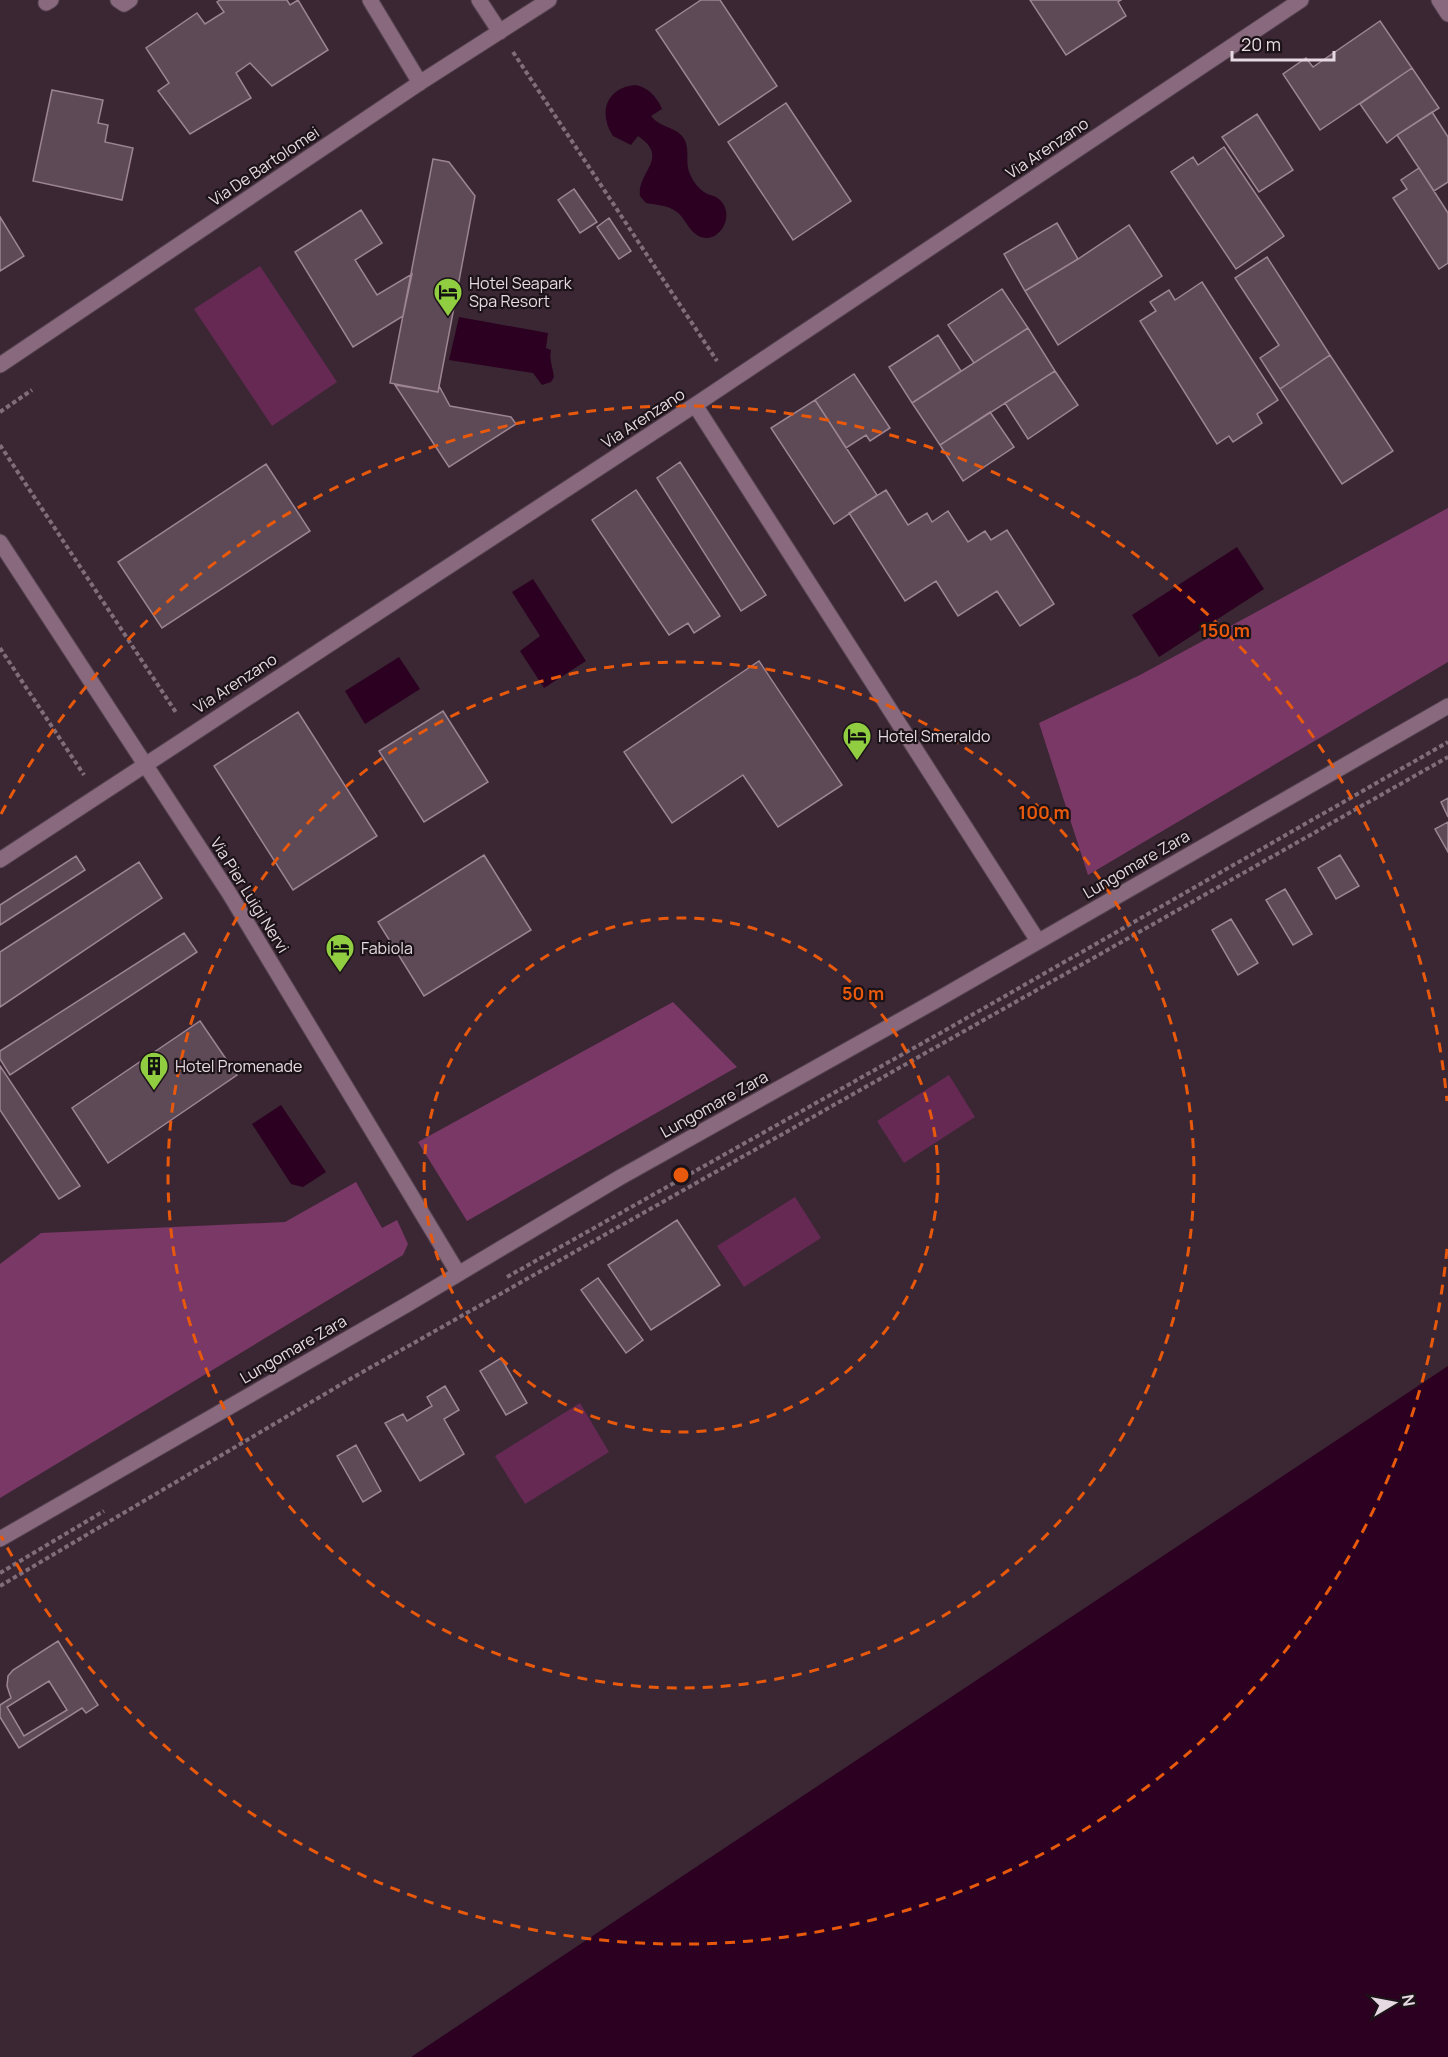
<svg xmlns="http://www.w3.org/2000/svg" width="1448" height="2057" font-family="Manrope,sans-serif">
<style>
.green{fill:#652954}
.forest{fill:#7a3866}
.water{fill:#2b0020}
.building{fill:#5e4956;stroke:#9c8493;stroke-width:1.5;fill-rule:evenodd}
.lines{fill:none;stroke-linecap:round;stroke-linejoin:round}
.minor-casing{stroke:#564350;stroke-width:17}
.path{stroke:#7f6e79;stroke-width:4;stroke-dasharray:4.5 3;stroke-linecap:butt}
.minor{stroke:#88697d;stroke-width:15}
.ring{fill:none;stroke:#e8590c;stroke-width:3;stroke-dasharray:10 8}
.labels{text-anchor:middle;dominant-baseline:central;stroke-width:4.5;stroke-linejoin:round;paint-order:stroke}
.street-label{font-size:16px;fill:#e6d9e1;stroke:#1c1319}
.poi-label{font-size:16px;fill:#e6d9e1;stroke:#1c1319;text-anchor:start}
.centre{fill:#e8590c;stroke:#1c1319;stroke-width:3}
.ring-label{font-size:18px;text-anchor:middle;font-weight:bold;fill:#e8590c;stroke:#1c1319;stroke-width:4.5;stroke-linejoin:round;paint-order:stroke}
</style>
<rect width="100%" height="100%" fill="#3b2734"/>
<!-- green -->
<path class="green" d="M 260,266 L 337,382 L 272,426 L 194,309 Z
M 949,1075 L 975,1117 L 904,1163 L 877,1121 Z
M 795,1197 L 821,1238 L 744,1287 L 717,1246 Z
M 580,1403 L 609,1452 L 525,1504 L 495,1456 Z"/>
<!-- forest -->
<path class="forest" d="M 1448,508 L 1448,662 L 1088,875 L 1039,723 L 1140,675 Z
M 673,1002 L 737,1067 L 467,1221 L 418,1142 Z
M 356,1182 L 382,1228 L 397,1220 L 408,1244 L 403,1255 L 0,1498 L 0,1264 L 41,1233 L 285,1222 Z"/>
<!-- water -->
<path class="water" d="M 635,85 C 648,87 657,97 662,109 L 651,116 C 659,127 672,126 681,135 C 692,146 684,161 690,174 C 692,180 698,188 704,192 C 708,195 712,195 716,197 C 728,204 729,219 722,229 C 718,234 713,238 707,238 C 691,238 687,220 677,212 C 668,205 657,205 646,203 L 640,196 C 636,173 671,158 638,136 L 631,145 L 613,136 C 598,113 606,88 635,85 Z
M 459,317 L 548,333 L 546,348 L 551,350 C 549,361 553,367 554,377 L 551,382 L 542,385 L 533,373 L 449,360 Z
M 1237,547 L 1264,589 L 1159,657 L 1132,615 Z
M 533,579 L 586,661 L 544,688 L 520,651 L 540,636 L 512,592 Z
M 399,657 L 420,689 L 365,724 L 345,691 Z
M 281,1105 L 326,1172 L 303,1187 L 291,1184 L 252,1124 Z
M 1448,1366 L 1448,2057 L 411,2057 Z"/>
<!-- building -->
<path class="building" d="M 220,0 L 287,0 L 290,5 L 298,0 L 328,50 L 272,86 L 250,63 L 236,73 L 251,98 L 190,134 L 158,91 L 169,83 L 146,48 L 197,13 L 205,24 L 224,12 L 217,2 Z
M 701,0 L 720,0 L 777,86 L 719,125 L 656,30 Z
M 1030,0 L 1121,0 L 1118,2 L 1126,16 L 1066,55 Z
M 1380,21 L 1412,68 L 1320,130 L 1283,74 L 1306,58 L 1313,67 Z
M 1412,68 L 1439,108 L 1397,135 L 1387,143 L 1360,104 Z
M 52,90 L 103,100 L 98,123 L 108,125 L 105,142 L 133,148 L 122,200 L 33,181 Z
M 786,103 L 851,201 L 793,240 L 728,142 Z
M 1432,112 L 1448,137 L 1448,182 L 1434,191 L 1397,135 Z
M 1257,114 L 1293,170 L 1259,192 L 1222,137 Z
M 1224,147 L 1284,236 L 1236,269 L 1171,172 L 1193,157 L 1198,165 Z
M 433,159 L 449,162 L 475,196 L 438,392 L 390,383 Z
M 1419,168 L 1448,213 L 1448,263 L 1439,269 L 1393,198 L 1407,189 L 1401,180 Z
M 574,189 L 597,222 L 580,233 L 558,200 Z
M 361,210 L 382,243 L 355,260 L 377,295 L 412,274 L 403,316 L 353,347 L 295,252 Z
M 0,217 L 24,256 L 0,271 Z
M 609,218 L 631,251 L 619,259 L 597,227 Z
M 1057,223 L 1078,259 L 1025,291 L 1004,254 Z
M 1129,225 L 1162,276 L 1058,345 L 1025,291 L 1078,259 Z
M 1267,257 L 1330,355 L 1280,389 L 1260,358 L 1279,345 L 1235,278 Z
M 1202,282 L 1278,400 L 1257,414 L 1262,423 L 1233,442 L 1229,436 L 1217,444 L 1140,321 L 1156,311 L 1150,302 L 1169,290 L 1175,300 Z
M 1002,289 L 1028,328 L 974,363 L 948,325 Z
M 1028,328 L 1055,371 L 940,445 L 912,403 Z
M 938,335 L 961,371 L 912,403 L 889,367 Z
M 1330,355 L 1393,451 L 1342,484 L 1280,389 Z
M 1055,371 L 1078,405 L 1028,439 L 1005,403 Z
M 854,374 L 890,428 L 870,441 L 866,435 L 846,448 L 815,400 Z
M 395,385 L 438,392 L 439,386 L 450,406 L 511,417 L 516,424 L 449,467 Z
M 815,400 L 877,495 L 834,524 L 771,428 Z
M 990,412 L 1014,447 L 963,481 L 940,445 Z
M 680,462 L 766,595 L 741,611 L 657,478 Z
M 266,464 L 310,531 L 162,628 L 118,562 Z
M 636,490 L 720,616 L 694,633 L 688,623 L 669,635 L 592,520 Z
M 886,490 L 908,525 L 927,513 L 932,522 L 948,511 L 968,542 L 985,531 L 991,540 L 1007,530 L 1054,604 L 1020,626 L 997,591 L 958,616 L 936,581 L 905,601 L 849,513 Z
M 759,661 L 842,785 L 778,827 L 743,775 L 672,823 L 624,752 Z
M 443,711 L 488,782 L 424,822 L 379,751 Z
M 298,712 L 377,836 L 293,890 L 214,766 Z
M 1448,798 L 1448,817 L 1441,802 Z
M 1448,822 L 1448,852 L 1435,829 Z
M 484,855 L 531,930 L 424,996 L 378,922 Z
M 1340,855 L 1359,886 L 1336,899 L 1318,868 Z
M 76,856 L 85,870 L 0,925 L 0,905 Z
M 139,862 L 162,898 L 0,1007 L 0,952 Z
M 1285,889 L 1312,934 L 1293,945 L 1266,900 Z
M 1231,919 L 1258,963 L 1238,975 L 1212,930 Z
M 184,933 L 197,952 L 10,1075 L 0,1059 L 0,1051 Z
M 200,1021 L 237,1075 L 108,1163 L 72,1108 Z
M 0,1066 L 80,1186 L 59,1199 L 0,1110 Z
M 677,1220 L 720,1285 L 651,1330 L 608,1265 Z
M 598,1278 L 643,1340 L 626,1353 L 581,1290 Z
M 501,1358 L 527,1403 L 506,1415 L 480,1371 Z
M 445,1386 L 459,1410 L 444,1419 L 464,1454 L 420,1481 L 385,1423 L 403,1414 L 407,1421 L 432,1406 L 427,1397 Z
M 356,1445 L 381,1491 L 363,1502 L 337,1456 Z
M 58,1641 L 98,1705 L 86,1713 L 82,1708 L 19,1748 L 0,1717 L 0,1705 L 11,1698 L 7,1686 L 8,1676 L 13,1670 ZM 49,1681 L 67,1710 L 24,1736 L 7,1707 Z"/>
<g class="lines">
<!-- minor casing -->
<g class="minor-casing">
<path id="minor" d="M 118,0 L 124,4 L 130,0
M 370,0 L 420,83
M 479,0 L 500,32
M 1439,0 L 1448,14
M 46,3 L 51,0
M 0,365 L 421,82 L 549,0
M 695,405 L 1038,941
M 0,542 L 229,893 L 458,1273
M 0,860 L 695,405 L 1301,0
M 0,1539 L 408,1304 L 619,1178 L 935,1001 L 1448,706"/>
</g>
<!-- path -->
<path class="path" d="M 513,52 L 717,361
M 0,412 L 32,390
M 0,445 L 177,714
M 0,648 L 84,775
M 507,1277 L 951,1027 L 1448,742
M 0,1573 L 104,1511
M 0,1586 L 352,1378 L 1448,757"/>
<!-- minor -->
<use href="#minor" class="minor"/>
</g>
<!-- distance rings -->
<g class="ring">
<circle cx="681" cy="1175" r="257"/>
<circle cx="681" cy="1175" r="513"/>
<path d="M1447 1249A770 770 0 0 1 1 1536M1 814A770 770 0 0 1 1447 1101"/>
</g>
<!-- icons -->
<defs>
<g id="hotel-pin" transform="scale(1.5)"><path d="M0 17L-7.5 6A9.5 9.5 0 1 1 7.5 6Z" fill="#90cd41" stroke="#1c1319"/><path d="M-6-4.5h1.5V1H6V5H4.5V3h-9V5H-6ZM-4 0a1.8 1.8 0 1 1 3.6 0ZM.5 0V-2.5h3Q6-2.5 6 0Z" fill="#111"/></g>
<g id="building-pin" transform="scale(1.5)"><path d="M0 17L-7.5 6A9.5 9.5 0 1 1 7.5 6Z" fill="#90cd41" stroke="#1c1319"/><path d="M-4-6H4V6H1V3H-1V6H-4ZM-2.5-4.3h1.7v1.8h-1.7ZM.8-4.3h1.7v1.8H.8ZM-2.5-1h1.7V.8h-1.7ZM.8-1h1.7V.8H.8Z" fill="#111"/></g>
</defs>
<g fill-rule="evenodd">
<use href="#hotel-pin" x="448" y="292"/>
<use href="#hotel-pin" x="857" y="736"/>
<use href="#hotel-pin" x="340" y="948"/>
<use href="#building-pin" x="154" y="1066"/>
</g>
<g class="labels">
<!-- street labels -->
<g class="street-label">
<text transform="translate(1047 148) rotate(-34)">Via Arenzano</text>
<text transform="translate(264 166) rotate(-34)">Via De Bartolomei</text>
<text transform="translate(643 418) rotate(-33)">Via Arenzano</text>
<text transform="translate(235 683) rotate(-33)">Via Arenzano</text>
<text transform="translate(1136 864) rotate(-30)">Lungomare Zara</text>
<text transform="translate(250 895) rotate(58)">Via Pier Luigi Nervi</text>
<text transform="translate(714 1104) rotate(-29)">Lungomare Zara</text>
<text transform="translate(293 1349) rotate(-30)">Lungomare Zara</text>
</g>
<!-- poi labels -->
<g class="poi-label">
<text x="469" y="283">Hotel Seapark<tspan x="469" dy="18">Spa Resort</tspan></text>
<text x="878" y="736">Hotel Smeraldo</text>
<text x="361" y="948">Fabiola</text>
<text x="175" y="1066">Hotel Promenade</text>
</g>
</g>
<circle cx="681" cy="1175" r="9" class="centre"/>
<g class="ring-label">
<text x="1225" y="637">150 m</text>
<text x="1044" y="819">100 m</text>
<text x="863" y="1000">50 m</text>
</g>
<!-- north arrow -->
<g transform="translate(1394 2003) rotate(80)" stroke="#1c1319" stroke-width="4.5" paint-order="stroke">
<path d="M0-4.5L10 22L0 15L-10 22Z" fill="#e6d9e1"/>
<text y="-9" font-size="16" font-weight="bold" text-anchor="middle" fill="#e6d9e1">N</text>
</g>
<!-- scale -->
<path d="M1232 51v9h102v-9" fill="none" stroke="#e6d9e1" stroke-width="3"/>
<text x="1241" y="51" font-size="18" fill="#e6d9e1" stroke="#1c1319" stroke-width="4.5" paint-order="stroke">20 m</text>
</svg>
